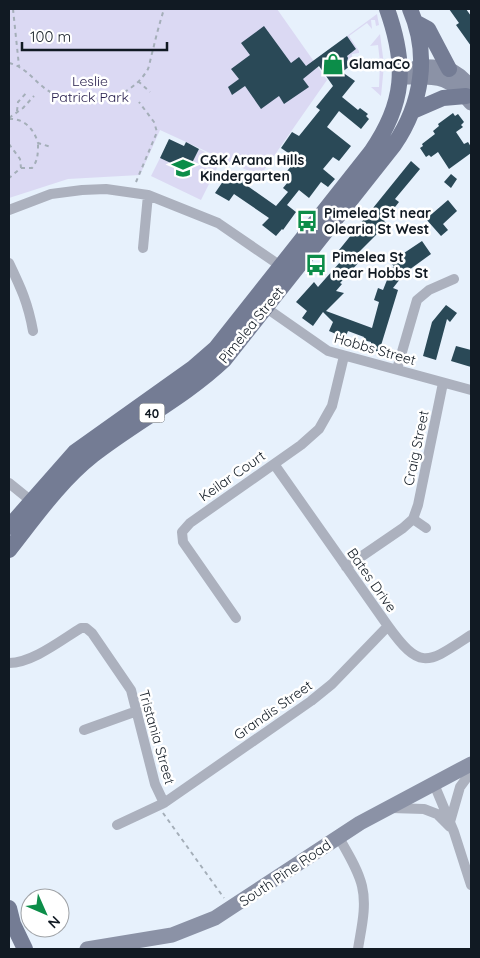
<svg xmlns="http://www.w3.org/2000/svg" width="480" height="958" font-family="Quicksand,sans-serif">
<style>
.green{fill:#dbd9f3}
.building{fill:#2a4957}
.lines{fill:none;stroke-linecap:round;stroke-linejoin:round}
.path{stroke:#a4aeb8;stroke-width:2;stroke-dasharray:4 4;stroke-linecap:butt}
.street{stroke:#acb1be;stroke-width:10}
.secondary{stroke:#8b92a6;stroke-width:15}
.primary{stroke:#747c94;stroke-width:16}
.labels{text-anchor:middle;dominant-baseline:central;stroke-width:5;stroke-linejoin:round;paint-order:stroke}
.shield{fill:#fff;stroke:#585f65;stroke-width:1}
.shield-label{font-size:12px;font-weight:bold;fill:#111a23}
.poi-label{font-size:14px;font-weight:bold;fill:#111a23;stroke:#fff;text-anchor:start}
.park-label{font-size:14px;fill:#29204e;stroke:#fff}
.street-label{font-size:14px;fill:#111a23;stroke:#fff}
</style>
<rect width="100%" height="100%" fill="#e7f1fc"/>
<!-- green -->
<path class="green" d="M 9,9 L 277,9 L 327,80 L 260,176 L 160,130 L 140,175 L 68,179 L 9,198 Z
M 377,14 L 379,25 L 376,26 L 375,20 L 371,20 L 372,29 L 367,23 L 349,36 L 359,51 L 359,53 L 352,54 L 353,66 L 350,66 L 347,62 L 347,56 L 356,49 L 347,36 Z
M 380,34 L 384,65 L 381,96 L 371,87 L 379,87 L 380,62 L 378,45 L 370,46 Z
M 199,149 L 221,160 L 201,200 L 151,176 L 160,158 L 188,171 Z"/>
<!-- building -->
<path class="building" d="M 449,9 L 466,9 L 471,16 L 471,46 L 456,25 L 459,23 Z
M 264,26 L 291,63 L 299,57 L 306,66 L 347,36 L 356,49 L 347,56 L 348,58 L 347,62 L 350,66 L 342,72 L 355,81 L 342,97 L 358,110 L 360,108 L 368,114 L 366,116 L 369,119 L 361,129 L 339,111 L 327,127 L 351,146 L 339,161 L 333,157 L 323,169 L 335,179 L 328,187 L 321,182 L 309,198 L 299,190 L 287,205 L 296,212 L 283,230 L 282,229 L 276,236 L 262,225 L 269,218 L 234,194 L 229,201 L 215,193 L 230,171 L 244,180 L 242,182 L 276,206 L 288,192 L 283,188 L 288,182 L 282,177 L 297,159 L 281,148 L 292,132 L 299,136 L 320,110 L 316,107 L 333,86 L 319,66 L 303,79 L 309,87 L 284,104 L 279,96 L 261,109 L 245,86 L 232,95 L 228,87 L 239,79 L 231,69 L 250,55 L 241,43 Z
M 453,113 L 455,116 L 458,114 L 464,122 L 461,125 L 463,127 L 456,132 L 464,144 L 468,142 L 471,147 L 471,153 L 449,169 L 438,152 L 431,157 L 429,155 L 426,157 L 420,148 L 423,146 L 422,144 L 435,134 L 433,131 L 439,126 L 438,124 Z
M 169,139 L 184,146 L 186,142 L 199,149 L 188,171 L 160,158 Z
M 411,161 L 420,169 L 395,199 L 399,202 L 384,221 L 387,224 L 355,256 L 360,261 L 340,283 L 342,284 L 336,291 L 344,293 L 326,311 L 372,328 L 379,302 L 374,300 L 378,288 L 383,290 L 389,275 L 388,274 L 394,266 L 388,261 L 393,253 L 398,257 L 422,241 L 431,254 L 409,270 L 405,275 L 404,274 L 393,288 L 398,290 L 379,352 L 371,350 L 371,342 L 363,340 L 364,337 L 348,331 L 345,338 L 329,331 L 333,322 L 323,312 L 313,326 L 302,318 L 307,311 L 296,302 L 314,282 L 318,287 L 341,261 L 335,255 Z
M 451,174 L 457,179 L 451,188 L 444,182 Z
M 448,200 L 457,211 L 443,224 L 448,230 L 441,236 L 426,219 Z
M 446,305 L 457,313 L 450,322 L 447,319 L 436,360 L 423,356 L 432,322 Z
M 456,346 L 471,350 L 471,367 L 451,361 Z"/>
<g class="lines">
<!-- path -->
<path class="path" d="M 13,9 L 19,66
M 9,63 C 29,68 35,84 52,93 C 83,110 130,101 148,69 C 150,63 151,56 153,50 C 156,36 160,22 164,9
M 138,81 L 150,92
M 17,111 L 18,102 L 28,91
M 9,118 L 23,108 L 34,96
M 9,119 C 24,118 34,129 38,143 L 51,147
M 9,144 L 20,159 L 21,168 L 9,178
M 21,168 L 32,168 C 38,161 38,153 38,143
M 136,182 L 157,132 L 154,122 L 139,102
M 163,813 L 224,898"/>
<!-- street -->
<path class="street" d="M 9,210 L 51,194 L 82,190 L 106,189 L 148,195 L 218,223 L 285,269
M 143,248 L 148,195
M 9,263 C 21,288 28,303 33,331
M 262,305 L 328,351 L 471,390
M 397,369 L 417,300 L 429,290 L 454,279
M 274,464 L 388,626 C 421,672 428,663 471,635
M 9,483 L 35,504
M 413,519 L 426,528
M 346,567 L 403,528 L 413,519 L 418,505 L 443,383
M 236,618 L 183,542 L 182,532 L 190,523 L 301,445 L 319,429 L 332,406 L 344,356
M 9,663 C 32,663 60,641 81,628 L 86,628 L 92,633 L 131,690 L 155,784 L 164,803
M 84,730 L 137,711
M 434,784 L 454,832 L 471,885
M 391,808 L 424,809 L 437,814 L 450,827
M 450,822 L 460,787 L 471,772
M 117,825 L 164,803 L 311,701 L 332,684 L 388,626
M 338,836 C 347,852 358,869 362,886 C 367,907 361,929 358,949"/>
<!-- secondary -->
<path class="secondary" d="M 417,67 C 442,66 455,67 471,88
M 400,77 C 436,77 448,73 471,103
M 87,949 L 172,935 L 215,918 L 360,823 L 471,764"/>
<!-- primary -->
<path class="primary" d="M 415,22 L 428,29 L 449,69
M 413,111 L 443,98 L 466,96
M 9,527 L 75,452 L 193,368 L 216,348 L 371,152 C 405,103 407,65 387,9
M 9,550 C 35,517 60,481 93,455 C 135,422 185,397 224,360 L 394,145 C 422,104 430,55 410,9
M 9,908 L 13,924 L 25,949"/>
</g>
<!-- icons -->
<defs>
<g id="shop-bare" transform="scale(1.725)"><path d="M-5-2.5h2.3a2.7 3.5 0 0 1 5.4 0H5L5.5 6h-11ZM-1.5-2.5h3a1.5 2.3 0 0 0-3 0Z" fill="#0c8d49" stroke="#fff" stroke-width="2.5" paint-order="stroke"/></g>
<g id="school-bare" transform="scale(1.725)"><path d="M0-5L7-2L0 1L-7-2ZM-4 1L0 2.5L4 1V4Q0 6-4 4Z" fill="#0c8d49" stroke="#fff" stroke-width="2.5" paint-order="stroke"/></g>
<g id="bus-bare" transform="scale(1.725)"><path d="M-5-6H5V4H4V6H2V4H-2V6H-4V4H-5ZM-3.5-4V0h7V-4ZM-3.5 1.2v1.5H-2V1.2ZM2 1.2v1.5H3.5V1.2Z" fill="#0c8d49" stroke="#fff" stroke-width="2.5" paint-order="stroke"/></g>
</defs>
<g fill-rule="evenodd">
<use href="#shop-bare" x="333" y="64"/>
<use href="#school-bare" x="183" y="168"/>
<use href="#bus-bare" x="307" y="221"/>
<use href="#bus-bare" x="316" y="265"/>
</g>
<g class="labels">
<!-- shield labels -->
<rect class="shield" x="139.5" y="403.5" width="25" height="19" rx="4"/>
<g class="shield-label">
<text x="152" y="413">40</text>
</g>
<!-- poi labels -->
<g class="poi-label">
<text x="349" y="64">GlamaCo</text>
<text x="200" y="160">C&amp;K Arana Hills<tspan x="200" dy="16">Kindergarten</tspan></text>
<text x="324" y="213">Pimelea St near<tspan x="324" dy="16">Olearia St West</tspan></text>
<text x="332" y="257">Pimelea St<tspan x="332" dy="16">near Hobbs St</tspan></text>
</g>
<!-- park labels -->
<g class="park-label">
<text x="90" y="81">Leslie<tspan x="90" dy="16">Patrick Park</tspan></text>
</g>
<!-- street labels -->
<g class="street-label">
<text transform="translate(251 325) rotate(-51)">Pimelea Street</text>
<text transform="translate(375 349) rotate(16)">Hobbs Street</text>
<text transform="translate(416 448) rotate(-78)">Craig Street</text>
<text transform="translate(232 476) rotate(-35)">Keilar Court</text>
<text transform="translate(372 580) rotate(55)">Bates Drive</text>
<text transform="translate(273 710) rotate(-35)">Grandis Street</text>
<text transform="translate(157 737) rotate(74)">Tristania Street</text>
<text transform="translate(285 873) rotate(-34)">South Pine Road</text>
</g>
</g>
<!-- border -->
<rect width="480" height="958" fill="none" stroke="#111a23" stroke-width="20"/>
<!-- north arrow -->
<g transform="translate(45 913) rotate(135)"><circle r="24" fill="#ffffff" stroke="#a0a3a7"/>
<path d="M0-4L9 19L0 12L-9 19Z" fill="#0c8d49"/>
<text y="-8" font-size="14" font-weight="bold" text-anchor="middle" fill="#111a23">N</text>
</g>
<!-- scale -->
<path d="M22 42v8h145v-8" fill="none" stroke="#111a23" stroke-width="2.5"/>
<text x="30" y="42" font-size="15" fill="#111a23" stroke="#ffffff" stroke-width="4" paint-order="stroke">100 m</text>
</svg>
